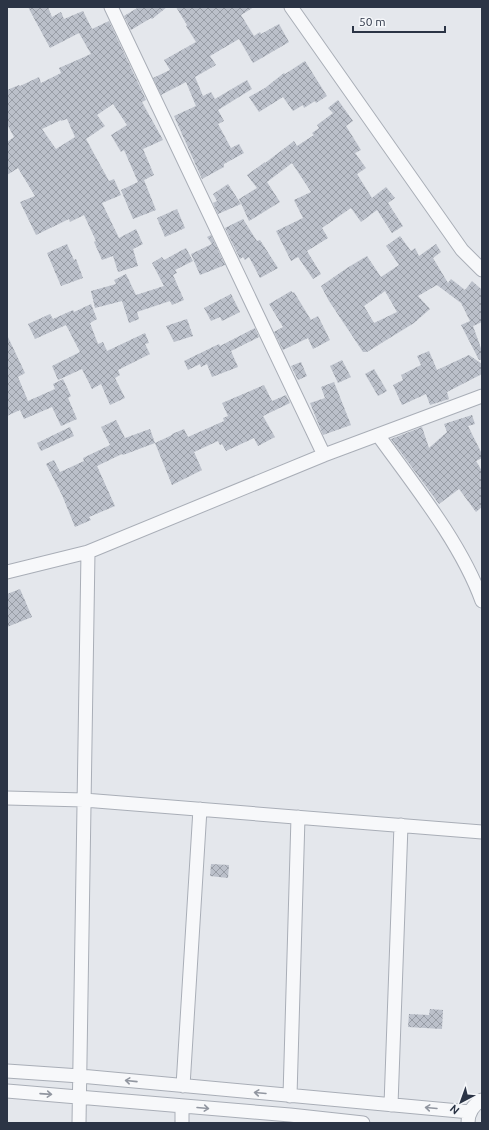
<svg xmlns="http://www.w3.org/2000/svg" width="489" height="1130" font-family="Ubuntu,sans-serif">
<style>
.building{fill:url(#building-cross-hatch);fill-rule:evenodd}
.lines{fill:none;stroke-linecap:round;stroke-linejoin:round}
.minor-casing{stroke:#a9aeb7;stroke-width:15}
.minor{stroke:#f7f8fa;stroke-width:13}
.oneway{stroke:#9196a0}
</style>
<defs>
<pattern id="building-cross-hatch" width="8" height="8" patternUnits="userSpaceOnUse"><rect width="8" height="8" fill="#bbc0ca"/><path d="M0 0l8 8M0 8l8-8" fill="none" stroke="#989da6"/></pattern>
</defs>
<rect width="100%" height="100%" fill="#e4e7ec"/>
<!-- building -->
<path class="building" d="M 28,7 L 48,7 L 52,17 L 61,12 L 64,19 L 83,11 L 92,29 L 109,21 L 146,100 L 142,102 L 163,140 L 143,149 L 154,175 L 144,180 L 156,210 L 133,219 L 121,190 L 138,182 L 124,150 L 121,152 L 111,135 L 127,125 L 113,104 L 97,115 L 105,126 L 86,139 L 109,181 L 114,179 L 121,195 L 102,203 L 119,238 L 136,229 L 143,244 L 133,249 L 138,266 L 118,272 L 113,256 L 102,260 L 94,242 L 96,241 L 84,215 L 70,222 L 69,219 L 36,235 L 20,202 L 35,196 L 18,168 L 7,175 L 7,142 L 14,137 L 7,124 L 7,90 L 19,85 L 20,86 L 39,77 L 41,83 L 61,73 L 59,68 L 91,54 L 79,33 L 50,48 ZM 67,119 L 75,137 L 56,149 L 42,129 L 61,120 L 61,121 Z
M 139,7 L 167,7 L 152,19 L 151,18 L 131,30 L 124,16 Z
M 176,7 L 254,7 L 241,15 L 254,36 L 260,32 L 261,34 L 279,24 L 289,42 L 253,63 L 239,39 L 210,56 L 216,65 L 195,77 L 203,96 L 211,92 L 215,99 L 247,80 L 252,89 L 218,110 L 224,121 L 218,124 L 231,148 L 239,144 L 244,153 L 224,164 L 224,167 L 202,179 L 174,116 L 196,106 L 186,82 L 161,95 L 153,78 L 170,70 L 164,60 L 196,42 L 186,26 L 187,25 Z
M 305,61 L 327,96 L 316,103 L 315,101 L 304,108 L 303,105 L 293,111 L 283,97 L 259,112 L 249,97 L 265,88 L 284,73 L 285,74 Z
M 338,100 L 353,121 L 346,126 L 361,150 L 355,153 L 366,168 L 357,174 L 372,198 L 386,187 L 395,198 L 388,203 L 403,226 L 392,233 L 377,210 L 361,222 L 351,208 L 322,228 L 328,238 L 307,251 L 321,274 L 313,279 L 298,257 L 291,261 L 276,231 L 303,218 L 294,200 L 311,192 L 292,163 L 267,182 L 280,202 L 249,221 L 239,199 L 257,188 L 247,175 L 265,162 L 265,163 L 294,141 L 297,146 L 314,135 L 312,133 L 319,128 L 317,125 L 333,113 L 328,108 Z
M 228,184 L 241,204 L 218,214 L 213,203 L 217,201 L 213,194 Z
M 177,209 L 185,228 L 165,237 L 157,218 Z
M 243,219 L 257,241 L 260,240 L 278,268 L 260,278 L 249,257 L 245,260 L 243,257 L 240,259 L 225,228 Z
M 211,235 L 225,265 L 200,275 L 191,254 L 212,244 L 207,237 Z
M 400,236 L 411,251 L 415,248 L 419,256 L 436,244 L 441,252 L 433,258 L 448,283 L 451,279 L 465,290 L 472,281 L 482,290 L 482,322 L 473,326 L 482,351 L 482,359 L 479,360 L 461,325 L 470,321 L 461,303 L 437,285 L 418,296 L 430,309 L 414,323 L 367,352 L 363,352 L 329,301 L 321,286 L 347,268 L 367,256 L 381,277 L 399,265 L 386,246 ZM 385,291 L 397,312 L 374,323 L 364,306 Z
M 67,244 L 74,260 L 76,259 L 83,278 L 61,286 L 47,253 Z
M 186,248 L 193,261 L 175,270 L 177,273 L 173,275 L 184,300 L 172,305 L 170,301 L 137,312 L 139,319 L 129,323 L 122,301 L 95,308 L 91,291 L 116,284 L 114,280 L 126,274 L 136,295 L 164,286 L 152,263 L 162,257 L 164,260 Z
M 291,291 L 293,293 L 294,292 L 311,320 L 318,316 L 330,340 L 313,349 L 308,338 L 283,350 L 274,332 L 283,327 L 269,304 Z
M 231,294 L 240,312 L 222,321 L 220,317 L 211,321 L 204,308 Z
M 91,304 L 97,319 L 90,323 L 98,344 L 103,342 L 107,351 L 145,333 L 149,343 L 145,344 L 150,354 L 118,370 L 120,375 L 115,378 L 125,398 L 110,405 L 101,384 L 92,389 L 82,369 L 58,380 L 52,366 L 80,352 L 66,325 L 35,339 L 28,324 L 50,314 L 53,319 L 73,310 L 74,312 Z
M 187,319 L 193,336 L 174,342 L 166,326 Z
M 255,328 L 259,337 L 231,351 L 238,367 L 212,377 L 207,364 L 201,367 L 200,364 L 188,370 L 184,361 L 219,344 L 220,346 Z
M 7,335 L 25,373 L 18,377 L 28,401 L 55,389 L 53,384 L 63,379 L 71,396 L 68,398 L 77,419 L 61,426 L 52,407 L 24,419 L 20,410 L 7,416 Z
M 429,351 L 437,370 L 469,355 L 482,364 L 482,374 L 447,392 L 449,399 L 430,405 L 426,394 L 402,405 L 393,385 L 403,380 L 401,375 L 421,365 L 417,356 Z
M 342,360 L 351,377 L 338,383 L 330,366 Z
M 301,362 L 307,376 L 298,380 L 291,366 Z
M 374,369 L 387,391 L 378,396 L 365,374 Z
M 334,382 L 351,425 L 323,435 L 310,403 L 325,398 L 321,387 Z
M 264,385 L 272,401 L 286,395 L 290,403 L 263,416 L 275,437 L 258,446 L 254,438 L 226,451 L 222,444 L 220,445 L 218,441 L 194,452 L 202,470 L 172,485 L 155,443 L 172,435 L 172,434 L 184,429 L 188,437 L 224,421 L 223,418 L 228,416 L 222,403 Z
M 472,415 L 475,424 L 468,426 L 482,454 L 482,458 L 476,461 L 482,471 L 482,507 L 476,512 L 459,489 L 439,504 L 391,439 L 422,427 L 429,448 L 447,432 L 444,424 Z
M 116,420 L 125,438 L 150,429 L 155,443 L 123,455 L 122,454 L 97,466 L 115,506 L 89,517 L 91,520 L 75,527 L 62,495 L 46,464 L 54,460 L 60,472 L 84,461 L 83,458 L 110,445 L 101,427 Z
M 70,427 L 74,436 L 41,451 L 37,443 Z
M 20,589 L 32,617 L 7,627 L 7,594 Z
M 211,864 L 229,865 L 228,878 L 210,876 Z
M 430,1009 L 443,1010 L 442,1029 L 408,1027 L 409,1014 L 429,1015 Z"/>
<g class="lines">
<!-- minor casing -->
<g class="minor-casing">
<path id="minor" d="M 111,7 L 324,455
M 291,7 L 462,250 L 482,270
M 378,435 C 414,485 461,543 482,601
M 7,572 L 88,552 L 324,455 L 482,396
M 7,798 L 84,800 L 482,832
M 7,1071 L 80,1076 L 470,1112
M 183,1086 L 200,809
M 7,1091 L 290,1115 L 363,1123
M 290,1096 L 298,817
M 391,1105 L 401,825
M 79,1123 L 88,552
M 182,1123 L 182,1106
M 468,1123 C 468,1113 473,1105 482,1100"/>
</g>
<!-- minor -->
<use href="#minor" class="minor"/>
</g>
<!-- one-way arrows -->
<defs><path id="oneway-shaft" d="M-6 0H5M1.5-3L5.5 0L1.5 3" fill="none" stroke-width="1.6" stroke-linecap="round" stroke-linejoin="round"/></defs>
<g class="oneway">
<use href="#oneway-shaft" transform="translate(131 1081) rotate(-174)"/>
<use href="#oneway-shaft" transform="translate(260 1093) rotate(-175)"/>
<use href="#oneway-shaft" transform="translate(46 1094) rotate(4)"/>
<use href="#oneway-shaft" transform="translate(203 1108) rotate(5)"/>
<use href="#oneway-shaft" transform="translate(431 1108) rotate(-175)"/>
</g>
<!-- border -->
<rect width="489" height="1130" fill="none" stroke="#2b3445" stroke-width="16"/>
<!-- north arrow -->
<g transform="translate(461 1102) rotate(221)" stroke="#f4f6f9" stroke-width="3" paint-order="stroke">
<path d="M0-3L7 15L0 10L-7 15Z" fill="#2b3445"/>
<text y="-6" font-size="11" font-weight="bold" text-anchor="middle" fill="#2b3445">N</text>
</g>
<!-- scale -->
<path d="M353 26v6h92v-6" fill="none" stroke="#2b3445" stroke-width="2"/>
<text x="359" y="26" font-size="12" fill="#2b3445" stroke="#f4f6f9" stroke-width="3" paint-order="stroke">50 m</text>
</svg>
